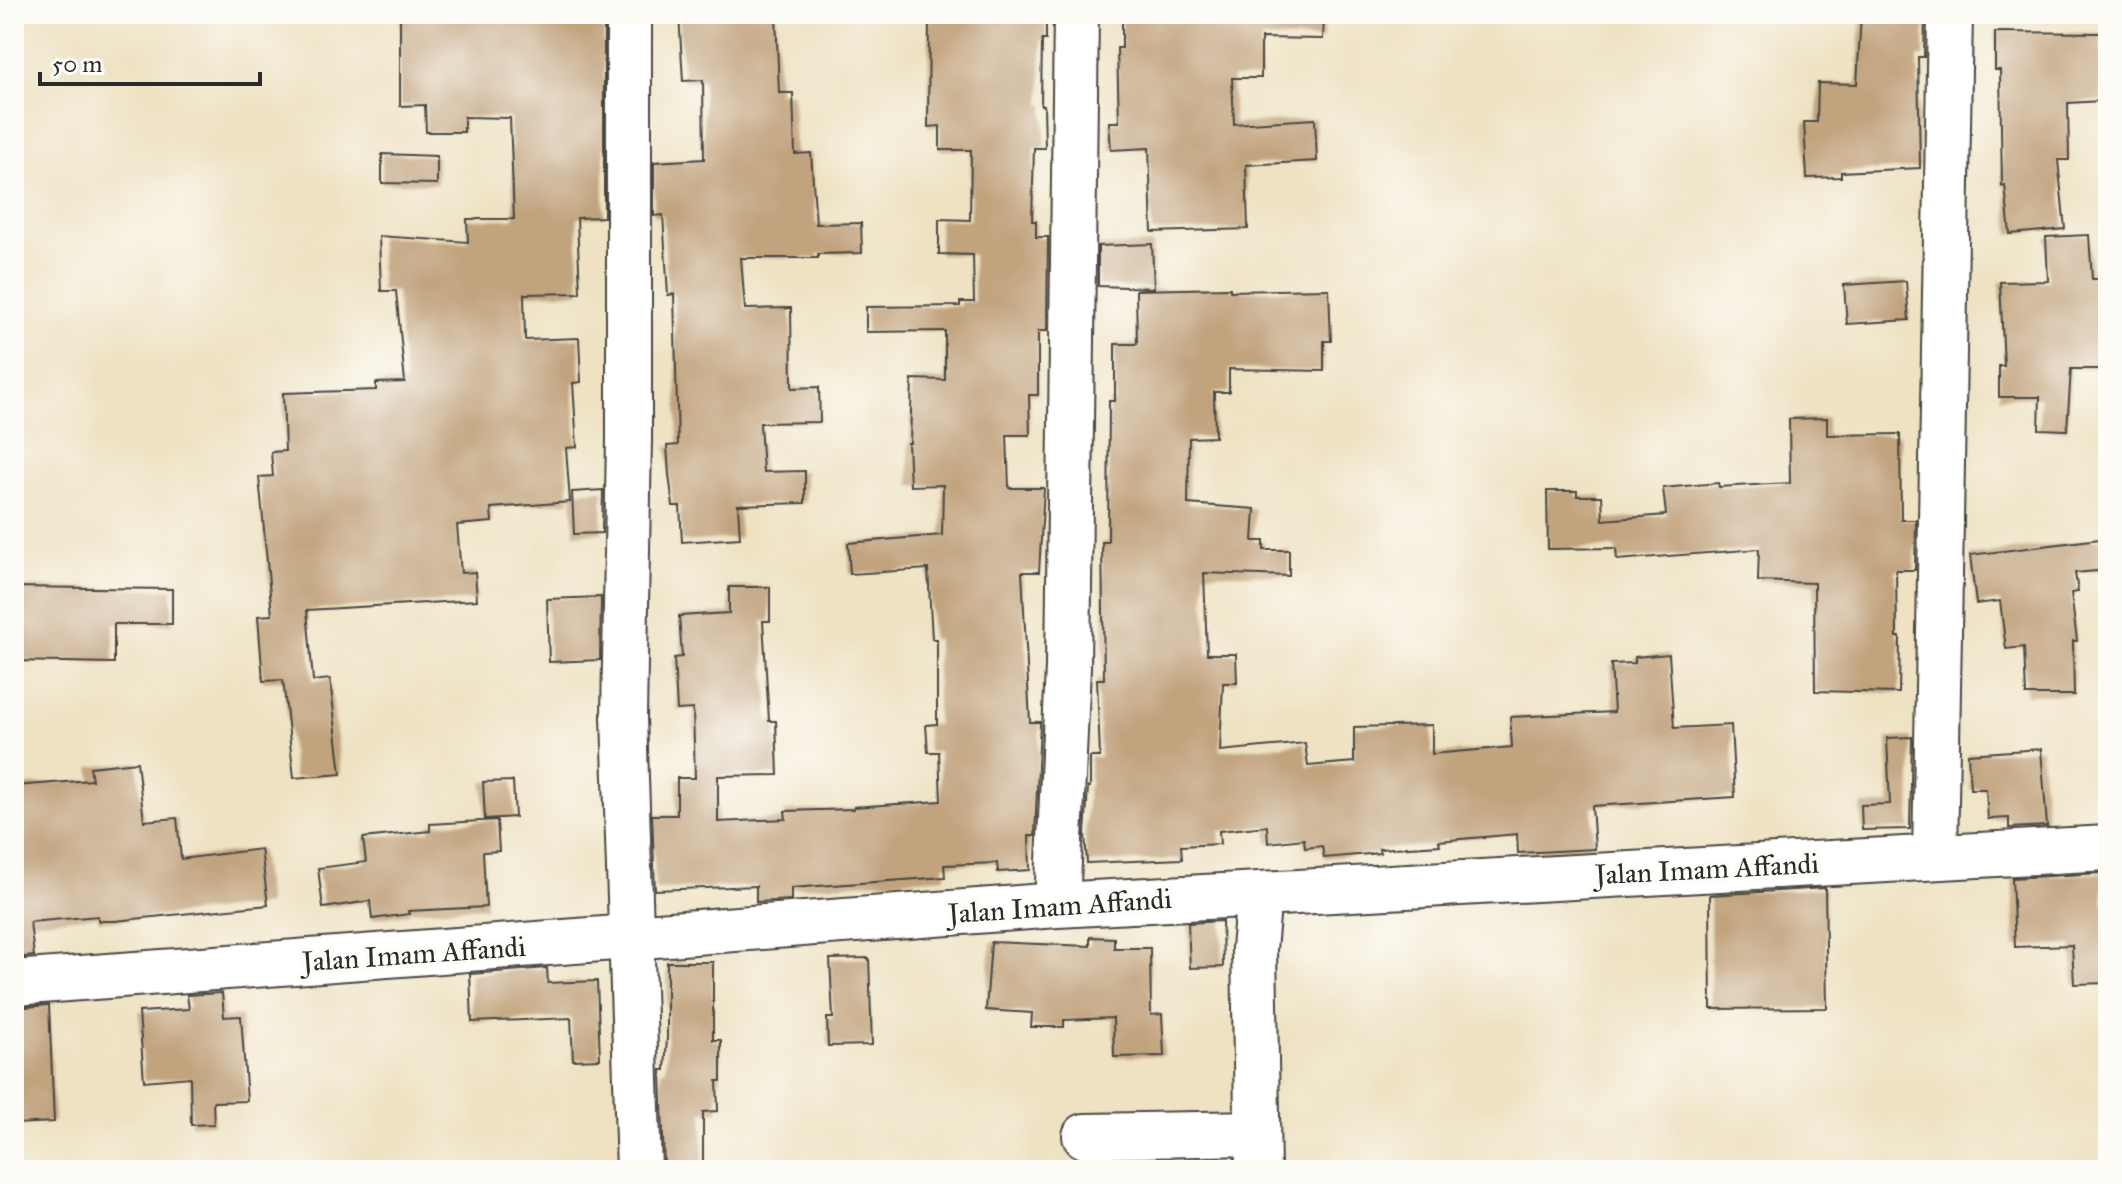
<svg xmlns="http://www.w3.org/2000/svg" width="2122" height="1184" font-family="'IM FELL Great Primer',serif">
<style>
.building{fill:#c1a37e}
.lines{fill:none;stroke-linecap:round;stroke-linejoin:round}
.minor-casing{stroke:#484642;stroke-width:48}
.minor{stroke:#fff;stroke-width:44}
.labels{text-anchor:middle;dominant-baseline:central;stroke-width:8;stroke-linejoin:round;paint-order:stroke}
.street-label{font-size:28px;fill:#2b2b2b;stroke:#fdfcf7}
</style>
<rect width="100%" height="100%" fill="#fdfcf7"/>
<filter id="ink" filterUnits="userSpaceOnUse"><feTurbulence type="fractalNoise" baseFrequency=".0125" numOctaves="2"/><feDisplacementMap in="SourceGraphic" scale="16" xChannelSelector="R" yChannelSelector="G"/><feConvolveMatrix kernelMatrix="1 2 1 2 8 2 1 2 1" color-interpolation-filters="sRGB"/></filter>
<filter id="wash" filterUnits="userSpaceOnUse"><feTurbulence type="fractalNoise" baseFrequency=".006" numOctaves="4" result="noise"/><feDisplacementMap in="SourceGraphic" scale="32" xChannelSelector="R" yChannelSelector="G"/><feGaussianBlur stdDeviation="1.8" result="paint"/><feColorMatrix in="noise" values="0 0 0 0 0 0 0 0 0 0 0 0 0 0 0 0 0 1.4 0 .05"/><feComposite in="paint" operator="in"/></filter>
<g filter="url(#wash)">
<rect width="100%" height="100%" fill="#eee2c3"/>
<g id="blocks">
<!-- building -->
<path class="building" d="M 400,14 L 604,14 L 604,217 L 577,218 L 580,293 L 524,294 L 525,340 L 579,338 L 581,382 L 573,383 L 577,447 L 566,448 L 570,502 L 491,508 L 492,522 L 457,525 L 461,573 L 475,572 L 477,600 L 307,610 L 313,681 L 330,679 L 341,774 L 294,778 L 283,680 L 263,681 L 258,616 L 272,615 L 259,477 L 273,476 L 271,452 L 285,451 L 283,393 L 376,390 L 376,383 L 405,382 L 396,291 L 381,291 L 379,236 L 468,242 L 467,219 L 514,219 L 510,118 L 464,117 L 464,132 L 426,132 L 425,105 L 400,106 Z
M 679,14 L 776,14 L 779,93 L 793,93 L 795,154 L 811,153 L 816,224 L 861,223 L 862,253 L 818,254 L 818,258 L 741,258 L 745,309 L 791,308 L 792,388 L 819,387 L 820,422 L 760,423 L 763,472 L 805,471 L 805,503 L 738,505 L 740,538 L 682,542 L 680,506 L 673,506 L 669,475 L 667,446 L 678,445 L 674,294 L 668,295 L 663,215 L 654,216 L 654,162 L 704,159 L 703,80 L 683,81 Z
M 952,14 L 1046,14 L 1046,40 L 1042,40 L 1041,105 L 1044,105 L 1045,148 L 1034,148 L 1032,221 L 1036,221 L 1036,237 L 1048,237 L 1047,331 L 1038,331 L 1038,395 L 1029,395 L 1030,435 L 1007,435 L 1009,488 L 1044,488 L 1039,572 L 1022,572 L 1030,722 L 1040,722 L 1035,836 L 1029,836 L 1030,870 L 998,872 L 997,863 L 944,865 L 945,877 L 791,888 L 791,900 L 756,902 L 756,886 L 655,890 L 652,815 L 677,815 L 677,778 L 695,778 L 693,709 L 677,710 L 674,658 L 682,657 L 679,616 L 729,613 L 729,587 L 770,587 L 770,621 L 763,621 L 769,721 L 776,721 L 778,775 L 718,776 L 718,822 L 786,819 L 785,811 L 854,809 L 854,807 L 941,801 L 939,752 L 928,752 L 926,725 L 937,724 L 937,639 L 932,639 L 928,569 L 850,574 L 848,543 L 942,535 L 943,485 L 910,486 L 908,443 L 910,443 L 912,379 L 945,380 L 945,331 L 866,332 L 866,307 L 960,306 L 960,302 L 974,302 L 973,255 L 939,254 L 939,219 L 970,220 L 971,150 L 940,150 L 940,126 L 928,127 L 929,20 L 952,20 Z
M 1122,14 L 1324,14 L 1323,39 L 1261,38 L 1261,78 L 1232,78 L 1234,124 L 1315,119 L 1317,161 L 1246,165 L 1248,229 L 1152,232 L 1149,148 L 1111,150 L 1109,122 L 1119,122 L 1117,48 L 1122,48 Z
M 1861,14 L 1925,14 L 1924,57 L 1918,57 L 1920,168 L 1841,172 L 1841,177 L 1807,178 L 1804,122 L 1817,122 L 1818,83 L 1857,84 Z
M 1995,32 L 2101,33 L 2102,101 L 2068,103 L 2069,160 L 2058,160 L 2065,229 L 2010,234 L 2005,185 L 2002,186 L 2000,70 L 1995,70 Z
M 382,154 L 437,156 L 437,184 L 382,183 Z
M 2089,235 L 2092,279 L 2108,279 L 2108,369 L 2071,369 L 2067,430 L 2039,429 L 2040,397 L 1999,397 L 1999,366 L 2004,366 L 2000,282 L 2048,281 L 2046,237 Z
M 1152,244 L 1154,288 L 1098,286 L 1098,246 Z
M 1906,281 L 1909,320 L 1847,324 L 1844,285 Z
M 1230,288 L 1230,291 L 1329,289 L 1331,341 L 1324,341 L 1324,371 L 1229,369 L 1229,392 L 1214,392 L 1215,437 L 1189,438 L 1188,504 L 1255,509 L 1253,541 L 1264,541 L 1264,550 L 1289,550 L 1289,576 L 1204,573 L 1207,654 L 1236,654 L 1237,683 L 1223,683 L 1220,751 L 1305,743 L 1308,766 L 1354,762 L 1354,727 L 1432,725 L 1432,754 L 1512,747 L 1510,717 L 1614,712 L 1611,664 L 1635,663 L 1635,657 L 1669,654 L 1674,728 L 1731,725 L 1735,797 L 1592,806 L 1595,849 L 1518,853 L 1517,834 L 1439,841 L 1440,845 L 1379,849 L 1380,853 L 1324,858 L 1322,846 L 1305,848 L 1304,839 L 1268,843 L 1267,826 L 1219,831 L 1220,844 L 1181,846 L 1182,859 L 1087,863 L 1085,834 L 1088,787 L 1090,787 L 1090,757 L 1100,757 L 1097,679 L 1104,679 L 1102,542 L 1108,542 L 1109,401 L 1115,401 L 1115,344 L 1137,344 L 1136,290 Z
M 1827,418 L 1827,435 L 1900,434 L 1901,520 L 1916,520 L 1915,570 L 1896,570 L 1897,637 L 1900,637 L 1899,693 L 1815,691 L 1814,583 L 1758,581 L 1759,549 L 1617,560 L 1616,548 L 1548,549 L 1547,491 L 1577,491 L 1577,496 L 1602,496 L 1603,520 L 1666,515 L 1663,488 L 1718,483 L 1719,487 L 1790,483 L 1789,419 Z
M 603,490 L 602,533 L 574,534 L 572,492 Z
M 2108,538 L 2108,570 L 2075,573 L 2078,592 L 2071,593 L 2077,641 L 2073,641 L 2074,695 L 2026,695 L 2024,647 L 2006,649 L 2000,601 L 1976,604 L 1970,555 Z
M 14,587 L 172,589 L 172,624 L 114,624 L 114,663 L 14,661 Z
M 601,597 L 600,660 L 549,662 L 547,599 Z
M 1912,737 L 1910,829 L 1862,830 L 1861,805 L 1890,804 L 1887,738 Z
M 2041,749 L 2047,826 L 2009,828 L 2009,818 L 1988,819 L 1986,789 L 1970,789 L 1968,754 Z
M 137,762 L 144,821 L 177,818 L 181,859 L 261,849 L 268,905 L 115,921 L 98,921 L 98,916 L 30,922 L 34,956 L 14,958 L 14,786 L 92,780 L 90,767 Z
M 513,781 L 515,817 L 485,819 L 483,782 Z
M 497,820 L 499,851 L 483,852 L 486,907 L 408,911 L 409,914 L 372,919 L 370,901 L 323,908 L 318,868 L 366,862 L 363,838 L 430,831 L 430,824 Z
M 2102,873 L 2108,983 L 2074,984 L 2072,945 L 2015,947 L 2012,878 Z
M 1825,888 L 1827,1008 L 1711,1009 L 1710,895 Z
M 1222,921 L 1223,967 L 1190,968 L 1188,923 Z
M 1090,937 L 1114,938 L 1114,948 L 1150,948 L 1151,1015 L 1162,1014 L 1164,1056 L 1114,1057 L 1113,1018 L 1064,1020 L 1064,1027 L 1031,1027 L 1032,1013 L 986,1010 L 991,942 L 1090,946 Z
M 869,958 L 872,1045 L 828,1046 L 827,1018 L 833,1018 L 830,959 Z
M 667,962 L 713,962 L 713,1040 L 721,1040 L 721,1081 L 717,1081 L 718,1111 L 703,1112 L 703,1170 L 664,1170 L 661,1070 L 665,1070 L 667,1038 Z
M 547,968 L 548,983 L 597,981 L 600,1059 L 573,1060 L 571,1018 L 472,1022 L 470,974 Z
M 222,993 L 224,1017 L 241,1016 L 247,1101 L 213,1102 L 214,1124 L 191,1125 L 190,1077 L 144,1081 L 139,1012 L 189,1009 L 187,995 Z
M 49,1005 L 54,1122 L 14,1124 L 14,1008 Z"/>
</g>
</g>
<g filter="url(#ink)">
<use href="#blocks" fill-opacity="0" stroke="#484642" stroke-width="2"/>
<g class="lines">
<!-- minor casing -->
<g class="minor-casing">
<path id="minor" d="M 629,14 L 629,439 L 624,717 L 639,1170
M 1935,857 L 1950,14
M 1057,905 L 1068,668 L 1076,14
M 14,983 L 1057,905 L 2108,848
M 1085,1136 L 1257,1133
M 1258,1170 L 1254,949 L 1259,894"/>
</g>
<!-- minor -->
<use href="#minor" class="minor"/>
</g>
</g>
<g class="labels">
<!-- street labels -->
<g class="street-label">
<text transform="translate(1707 869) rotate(-3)">Jalan Imam Affandi</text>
<text transform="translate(1060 906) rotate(-4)">Jalan Imam Affandi</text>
<text transform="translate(414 954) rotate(-4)">Jalan Imam Affandi</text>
</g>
</g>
<!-- margin -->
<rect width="2122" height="1184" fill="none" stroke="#fdfcf7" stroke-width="48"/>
<!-- scale -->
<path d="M40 72v12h220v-12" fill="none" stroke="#2b2b2b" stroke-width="4"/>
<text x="52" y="72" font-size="24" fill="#2b2b2b" stroke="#fdfcf7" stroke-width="6" paint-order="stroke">50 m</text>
</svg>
